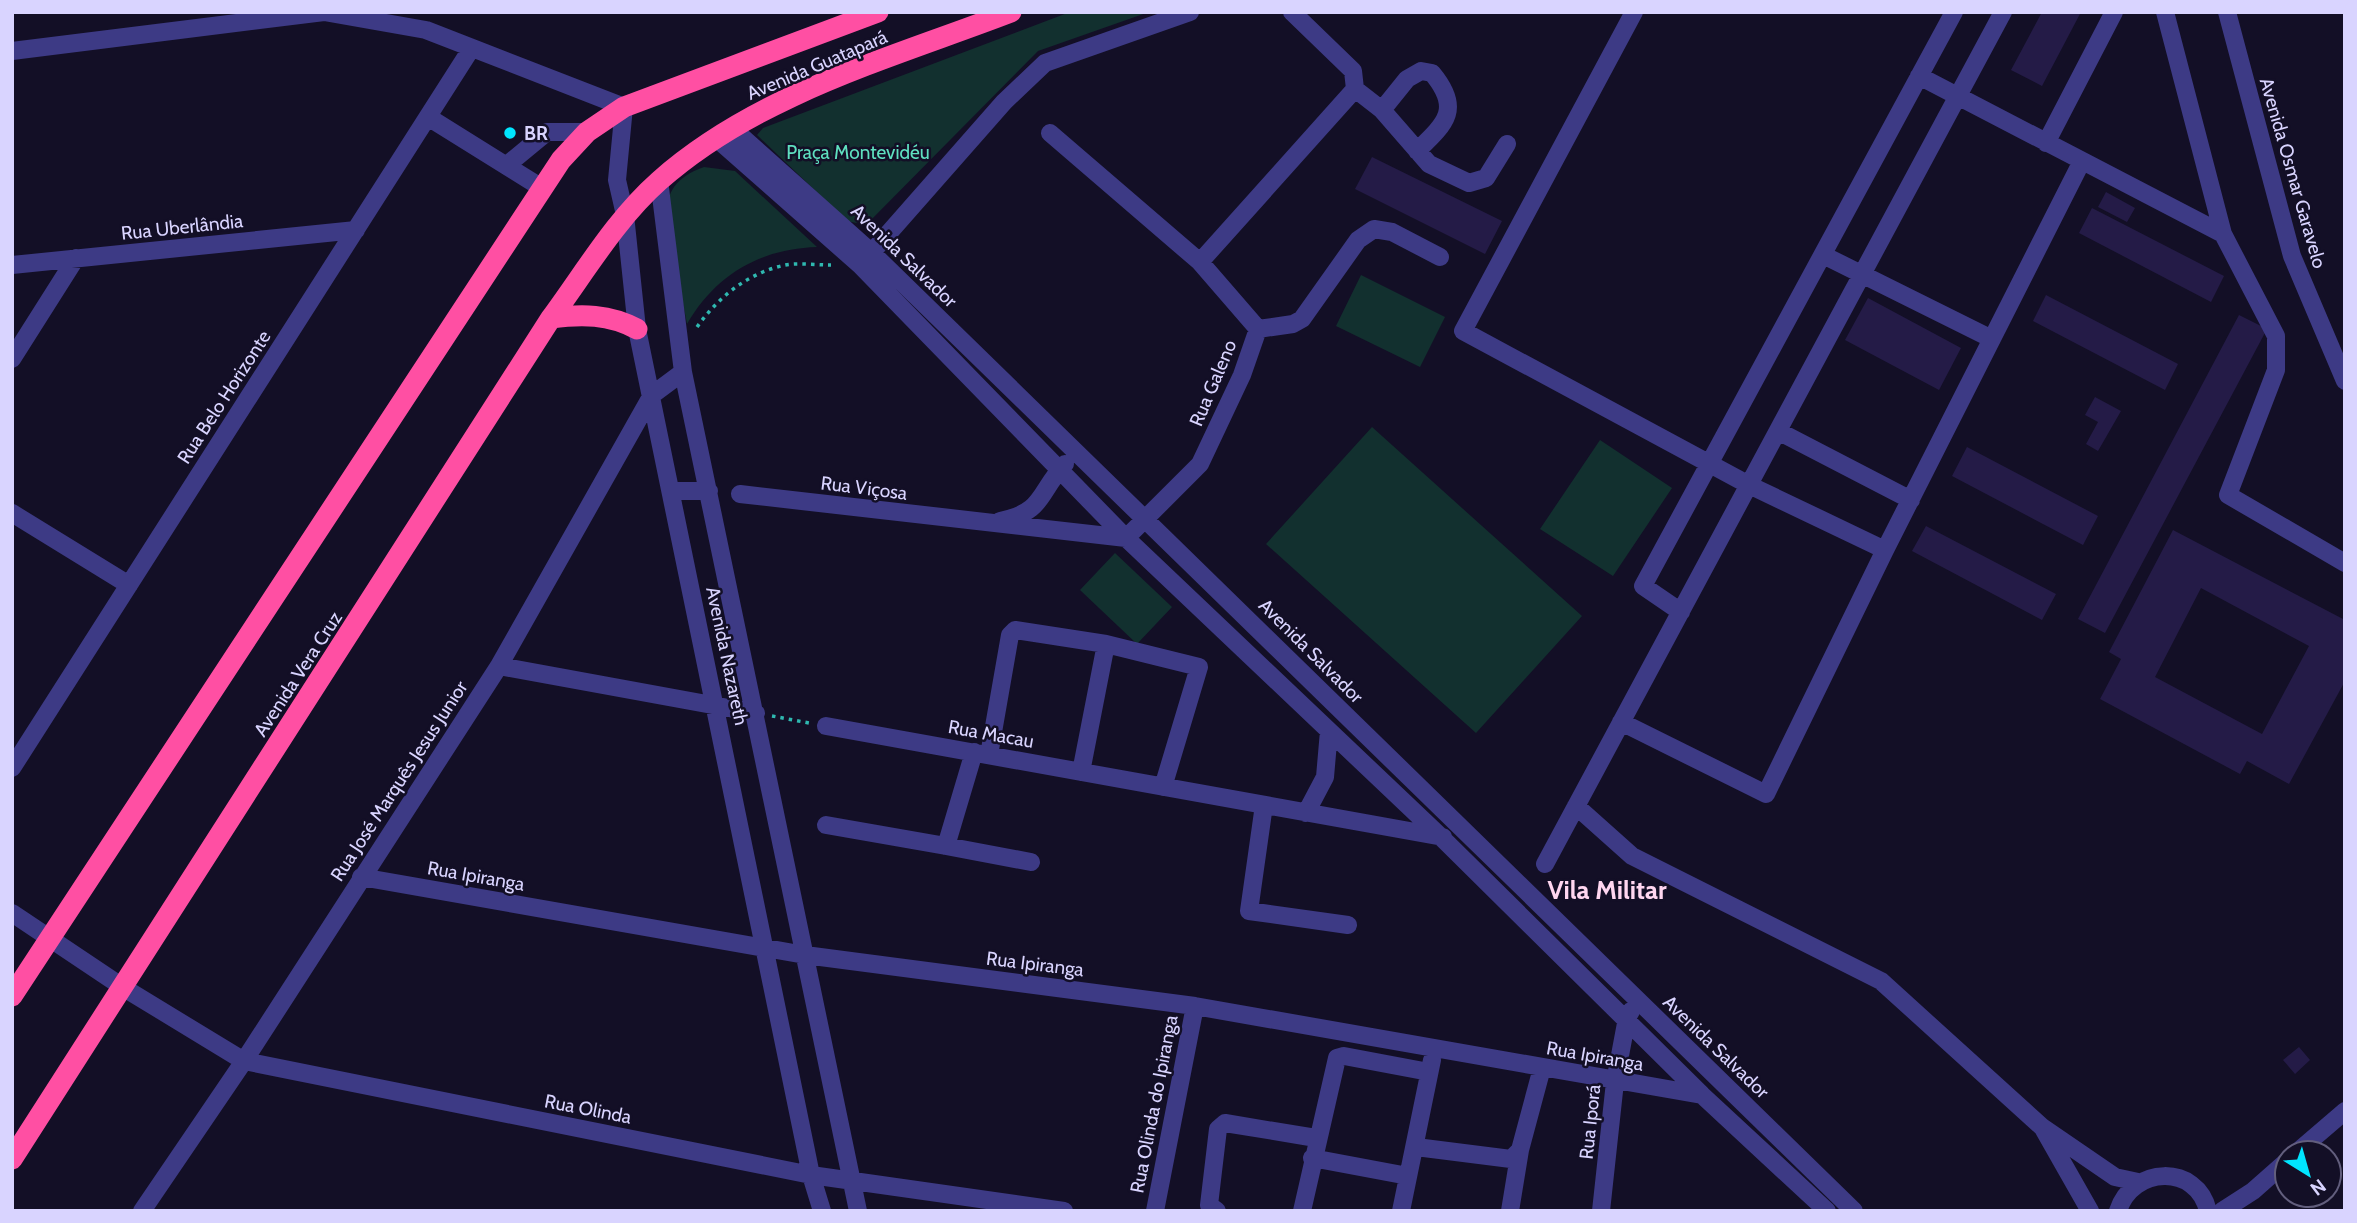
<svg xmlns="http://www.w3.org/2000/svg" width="2357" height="1223" font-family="Cabin,sans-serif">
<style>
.green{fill:#12302f}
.building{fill:#241b47;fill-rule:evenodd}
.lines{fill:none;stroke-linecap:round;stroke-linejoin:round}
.path{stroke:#2fb8b0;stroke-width:3.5;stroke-dasharray:3.5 5;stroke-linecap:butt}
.minor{stroke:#3d3a85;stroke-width:18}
.highway{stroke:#ff4fa3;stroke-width:21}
.poi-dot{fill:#00e5ff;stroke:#130f26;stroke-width:2.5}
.labels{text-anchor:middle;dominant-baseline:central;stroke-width:5;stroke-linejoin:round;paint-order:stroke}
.street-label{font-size:19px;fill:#d9d4ff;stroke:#130f26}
.poi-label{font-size:19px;font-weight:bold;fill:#d9d4ff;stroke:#130f26;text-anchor:start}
.park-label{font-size:19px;fill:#5fe0c0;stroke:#130f26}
.district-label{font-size:26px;font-weight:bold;fill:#ffd6f0;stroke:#130f26}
</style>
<rect width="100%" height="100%" fill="#130f26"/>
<!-- green -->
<path class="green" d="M 1070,12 L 1149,12 L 1038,51 L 866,225 L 847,221 L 757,135 L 763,128 Z
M 704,167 L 735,171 L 817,247 C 760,249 716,274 687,324 C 683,302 678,280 674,258 C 666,218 655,184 704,167 Z
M 1361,275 L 1445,317 L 1420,367 L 1336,326 Z
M 1372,427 L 1582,616 L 1476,733 L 1266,544 Z
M 1600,440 L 1672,488 L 1613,576 L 1540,529 Z
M 1115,553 L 1172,607 L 1137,644 L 1080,590 Z"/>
<!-- building -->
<path class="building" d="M 2042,12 L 2081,12 L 2042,86 L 2011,70 Z
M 1372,157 L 1502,221 L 1485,254 L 1355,189 Z
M 2106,192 L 2135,208 L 2127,222 L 2098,207 Z
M 2092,208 L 2224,276 L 2211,302 L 2079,233 Z
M 2046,295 L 2178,364 L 2165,390 L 2033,321 Z
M 1868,298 L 1961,348 L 1939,390 L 1845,340 Z
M 2239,315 L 2267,329 L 2105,633 L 2078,619 Z
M 2095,397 L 2121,411 L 2098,451 L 2086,444 L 2098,422 L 2085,415 Z
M 1967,447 L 2098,516 L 2083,545 L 1952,476 Z
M 1926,526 L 2056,594 L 2042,620 L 1912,551 Z
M 2173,530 L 2345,620 L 2345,681 L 2289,784 L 2247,761 L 2240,774 L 2100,699 L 2121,659 L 2109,652 ZM 2201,588 L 2309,646 L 2262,734 L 2155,677 Z
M 2299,1047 L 2310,1060 L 2295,1074 L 2283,1060 Z"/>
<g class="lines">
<!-- path -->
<path class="path" d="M 697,327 C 718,298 745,275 781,266 C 796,262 815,265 831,265
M 772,716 L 809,723"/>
<!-- minor -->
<path class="minor" d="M 1634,12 L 1463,331 L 1749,485 L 1885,550
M 2165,12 L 2223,234 L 2276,336 L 2276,370 L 2228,495 L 2345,563
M 2227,12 L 2292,256 L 2345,381
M 12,51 L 324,12 L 426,30 L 624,107 L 617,180 L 625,215 L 637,329 L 811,1175 L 822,1211
M 1919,76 L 2223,234
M 1355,89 L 1382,110 L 1429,164 L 1469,183 L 1486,178 L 1507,144
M 1382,110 L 1407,79 L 1421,71 L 1432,73 C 1462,109 1446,123 1417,151
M 428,117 L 542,188
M 732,128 L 872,253 L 1854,1211
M 1050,133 L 1200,262 L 1355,89 L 1353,71 L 1292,12
M 716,138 L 860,265 L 1126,538 L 1441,837 L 1702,1095 L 1827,1211
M 2046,143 L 2114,12
M 507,165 L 547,132 L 587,132
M 659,180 L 683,372 L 858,1211
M 1823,255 L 1992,339
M 865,260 L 1004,102 L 1045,63 L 1190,12
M 12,265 L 356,230
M 1258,329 L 1293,324 L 1302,319 L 1358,240 L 1374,229 L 1392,232 L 1440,257
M 12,359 L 76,258
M 1778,431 L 1911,500
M 671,491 L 709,491
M 740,494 L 1126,538 L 1200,464 L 1242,375 L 1258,329 L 1200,262
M 12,513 L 129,585
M 1000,521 C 1045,512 1038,492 1065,464
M 1681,612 L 1643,586 L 1954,12
M 1106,644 L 1199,667 L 1163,787
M 499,666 L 756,713
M 1621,722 L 1766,794 L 1885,550 L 2082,161
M 826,726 L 1443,837
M 974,752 L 946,846 L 1031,862
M 989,755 L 1010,635 L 1015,630 L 1106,644 L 1081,772
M 12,768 L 471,49
M 1264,805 L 1249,911 L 1348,925
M 1576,806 L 1632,856 L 1881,981 L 2042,1127 L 2115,1177 L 2138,1182
M 1306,813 L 1325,777 L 1329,731
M 826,825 L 946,846
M 1545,864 L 2003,12
M 361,877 L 805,955 L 1195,1006 L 1702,1095
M 12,913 L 124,988 L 244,1061 L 811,1175 L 1064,1211
M 2044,1130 L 2090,1211
M 1416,1147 L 1511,1159 L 1520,1150 L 1542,1068
M 2296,1153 L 2345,1111
M 1312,1158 L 1408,1176
M 142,1211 L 244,1061 L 499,666 L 652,395 L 683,372
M 1155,1211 L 1195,1006
M 1217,1211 L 1209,1205 L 1218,1129 L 1225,1123 L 1316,1138
M 1302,1211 L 1337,1058 L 1344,1056 L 1429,1072
M 1401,1211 L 1432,1060
M 1510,1211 L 1520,1150
M 1601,1211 L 1615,1082 L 1627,1018 L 1631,1011
M 2118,1211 C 2132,1166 2197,1163 2208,1211
M 2222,1211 L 2253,1191 L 2287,1161"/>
<!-- highway -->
<path class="highway" d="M 551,318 C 582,314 609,314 637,329
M 12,996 L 561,160 L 587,132 L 624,107 L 878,12
M 12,1159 L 551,318 C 585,272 616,219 659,181 C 757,94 891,58 1011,12"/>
</g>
<!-- markers -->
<circle class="poi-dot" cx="510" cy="133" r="7"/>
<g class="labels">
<!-- street labels -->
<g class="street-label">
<text transform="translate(817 65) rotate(-23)">Avenida Guatapará</text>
<text transform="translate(2293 173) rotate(74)">Avenida Osmar Garavelo</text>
<text transform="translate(182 227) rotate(-6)">Rua Uberlândia</text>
<text transform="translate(904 256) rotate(44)">Avenida Salvador</text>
<text transform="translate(1213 383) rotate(-67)">Rua Galeno</text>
<text transform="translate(224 397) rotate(-57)">Rua Belo Horizonte</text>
<text transform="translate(864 488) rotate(7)">Rua Viçosa</text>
<text transform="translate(1311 651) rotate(45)">Avenida Salvador</text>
<text transform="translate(727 656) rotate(78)">Avenida Nazareth</text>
<text transform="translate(298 674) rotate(-57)">Avenida Vera Cruz</text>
<text transform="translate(991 734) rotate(10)">Rua Macau</text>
<text transform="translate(399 781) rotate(-57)">Rua José Marquês Jesus Junior</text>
<text transform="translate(476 876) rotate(10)">Rua Ipiranga</text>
<text transform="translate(1035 964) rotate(7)">Rua Ipiranga</text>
<text transform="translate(1716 1047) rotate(44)">Avenida Salvador</text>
<text transform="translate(1595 1056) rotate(10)">Rua Ipiranga</text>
<text transform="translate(1154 1104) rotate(-79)">Rua Olinda do Ipiranga</text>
<text transform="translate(588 1109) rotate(11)">Rua Olinda</text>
<text transform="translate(1590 1122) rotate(-84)">Rua Iporá</text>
</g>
<!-- poi labels -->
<g class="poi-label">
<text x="524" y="133">BR</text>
</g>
<!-- park labels -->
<g class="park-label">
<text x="858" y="152">Praça Montevidéu</text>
</g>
<!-- district labels -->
<g class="district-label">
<text x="1607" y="890">Vila Militar</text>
</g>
</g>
<!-- border -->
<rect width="2357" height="1223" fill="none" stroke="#d9d4ff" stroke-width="28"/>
<!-- north arrow -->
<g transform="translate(2308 1174) rotate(143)"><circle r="33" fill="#130f26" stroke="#625e7d" stroke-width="2"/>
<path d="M0-5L12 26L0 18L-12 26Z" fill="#00e5ff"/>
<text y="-10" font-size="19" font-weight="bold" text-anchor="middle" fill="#d9d4ff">N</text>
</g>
</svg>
